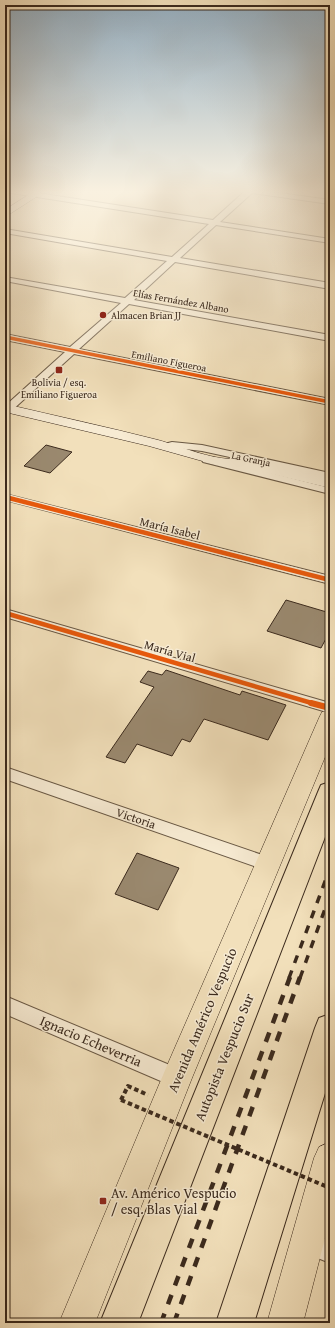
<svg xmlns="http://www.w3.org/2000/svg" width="335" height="1328" font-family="'Gentium Book Plus',serif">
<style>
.building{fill:#9a896f;stroke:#3b2a1d}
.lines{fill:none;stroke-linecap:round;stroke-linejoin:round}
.street-casing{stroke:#695844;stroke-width:2}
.secondary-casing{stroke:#3b2a1d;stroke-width:1}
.primary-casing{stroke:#3b2a1d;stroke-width:1}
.highway-casing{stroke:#3b2a1d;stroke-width:2}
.path{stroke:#3b2a1d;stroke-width:4;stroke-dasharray:4.5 3;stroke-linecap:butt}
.street{fill:#f7ebd3;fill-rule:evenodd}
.secondary{fill:#f7ebd3;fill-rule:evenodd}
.primary{fill:#f2e0bb;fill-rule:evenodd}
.highway{fill:#f2e0bb;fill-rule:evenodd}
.rail-far1{stroke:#3b2a1d;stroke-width:3.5;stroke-dasharray:8 8;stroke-linecap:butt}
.rail{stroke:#3b2a1d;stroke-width:4.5;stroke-dasharray:10 10;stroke-linecap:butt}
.path-bridge{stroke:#3b2a1d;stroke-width:4;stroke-dasharray:4.5 3;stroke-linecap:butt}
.cycleway-far2-casing{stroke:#f7ebd3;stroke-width:5.5}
.cycleway-far1-casing{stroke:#f7ebd3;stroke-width:7}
.cycleway-casing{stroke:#f7ebd3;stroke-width:8}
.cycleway-far2{stroke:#e8590c;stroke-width:3.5}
.cycleway-far1{stroke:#e8590c;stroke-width:4.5}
.cycleway{stroke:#e8590c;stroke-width:6}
.poi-dot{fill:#8f2418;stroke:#f7ebd3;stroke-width:1.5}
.labels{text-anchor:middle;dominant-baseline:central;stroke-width:3;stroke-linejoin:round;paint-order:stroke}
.far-street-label{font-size:10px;fill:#3b2a1d;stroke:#f7ebd3}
.far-poi-label{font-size:10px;fill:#3b2a1d;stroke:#f7ebd3;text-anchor:start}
.street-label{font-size:12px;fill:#3b2a1d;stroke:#f7ebd3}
.near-street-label{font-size:14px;fill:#3b2a1d;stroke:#f7ebd3}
.near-poi-label{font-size:14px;fill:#3b2a1d;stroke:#f7ebd3;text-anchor:start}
</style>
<rect width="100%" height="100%" fill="#f2e0bb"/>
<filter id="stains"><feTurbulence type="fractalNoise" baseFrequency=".005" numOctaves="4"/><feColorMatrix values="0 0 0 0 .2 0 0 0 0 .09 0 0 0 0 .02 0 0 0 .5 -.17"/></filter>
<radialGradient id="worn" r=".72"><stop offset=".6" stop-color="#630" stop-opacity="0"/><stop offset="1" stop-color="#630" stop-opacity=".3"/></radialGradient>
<!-- building -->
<path class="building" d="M 46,445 L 72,452 L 50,473 L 24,466 Z
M 286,600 L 330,613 L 330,631 L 321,648 L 267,631 Z
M 166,670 L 240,695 L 242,691 L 286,705 L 268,740 L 204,719 L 190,742 L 182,739 L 172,756 L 137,744 L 125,763 L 106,757 L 154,687 L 140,682 L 148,671 L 162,675 Z
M 137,853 L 179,868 L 158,910 L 115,894 Z"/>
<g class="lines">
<!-- street casing -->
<g class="street-casing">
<path id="street" d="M 5,190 L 18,190 L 213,220 L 244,192 L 241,190 L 258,190 L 330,200 L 330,204 L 252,193 L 220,222 L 330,239 L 330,243 L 216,225 L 180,258 L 330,283 L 330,289 L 175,262 L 134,300 L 330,335 L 330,341 L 129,304 L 79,349 L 330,399 L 330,405 L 74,354 L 9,413 L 5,414 L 5,406 L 65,352 L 5,340 L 5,334 L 70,347 L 121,303 L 5,281 L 5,277 L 125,298 L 167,261 L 5,233 L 5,229 L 172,257 L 209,224 L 5,192 Z
M 172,442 L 202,445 L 330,473 L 330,479 L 202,451 L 168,447 L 167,445 L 168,443 Z
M 207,457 L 330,488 L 330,494 L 203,462 L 202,460 L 203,458 Z
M 5,494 L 330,576 L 330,584 L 5,500 Z
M 5,609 L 330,703 L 330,713 L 5,617 Z
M 5,767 L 274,859 L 276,864 L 274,869 L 268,871 L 5,779 Z
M 5,996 L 184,1071 L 187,1078 L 184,1085 L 177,1088 L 5,1014 Z
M 306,1231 L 330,1241 L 330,1263 L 298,1250 L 295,1242 L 298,1234 Z"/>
</g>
<!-- secondary casing -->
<g class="secondary-casing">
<path id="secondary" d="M 36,190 L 47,190 L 5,217 L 5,210 Z
M 5,404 C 56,416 107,427 158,440 C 180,446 219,463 241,458 L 330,478 L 330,488 L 255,470 L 213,464 L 149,446 L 5,412 Z"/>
</g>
<!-- primary casing -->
<g class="primary-casing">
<path id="primary" d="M 330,710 L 330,745 L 192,1078 L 95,1323 L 59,1323 L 166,1068 L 319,718 L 322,712 Z
M 330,1142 L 330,1219 L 303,1323 L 267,1323 L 314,1158 L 319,1147 Z"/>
</g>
<!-- highway casing -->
<g class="highway-casing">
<path id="highway" d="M 330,782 L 330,824 L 138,1323 L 100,1323 L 318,792 L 321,785 Z
M 330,1014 L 330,1077 L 254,1323 L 216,1323 L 315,1028 L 319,1018 Z"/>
</g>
<!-- path -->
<path class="path" d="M 121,1100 L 128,1086 L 148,1095"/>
<!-- street -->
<use href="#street" class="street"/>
<!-- secondary -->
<use href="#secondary" class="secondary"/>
<!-- primary -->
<use href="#primary" class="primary"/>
<!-- highway -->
<use href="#highway" class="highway"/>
<!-- rail-far1 -->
<path class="rail-far1" d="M 289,978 L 330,868
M 300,978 L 330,895"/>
<!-- rail -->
<path class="rail" d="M 161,1323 L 290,977
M 174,1323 L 300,977"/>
<!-- path-bridge -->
<path class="path-bridge" d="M 121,1100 L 330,1188"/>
<!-- cycleway-far2 casing -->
<g class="cycleway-far2-casing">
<path id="cycleway-far2" d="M 5,337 L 330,402"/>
</g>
<!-- cycleway-far1 casing -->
<g class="cycleway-far1-casing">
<path id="cycleway-far1" d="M 5,497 L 330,580
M 5,613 L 315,704"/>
</g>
<!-- cycleway casing -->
<g class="cycleway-casing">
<path id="cycleway" d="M 311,703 L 330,708"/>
</g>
<!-- cycleway-far2 -->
<use href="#cycleway-far2" class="cycleway-far2"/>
<!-- cycleway-far1 -->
<use href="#cycleway-far1" class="cycleway-far1"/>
<!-- cycleway -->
<use href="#cycleway" class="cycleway"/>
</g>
<!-- sky -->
<linearGradient id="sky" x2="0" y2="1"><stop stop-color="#93adc0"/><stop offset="0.51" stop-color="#f9f1e0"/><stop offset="1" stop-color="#f9f1e0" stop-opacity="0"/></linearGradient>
<rect width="335" height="376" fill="url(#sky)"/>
<!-- markers -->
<g class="poi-dot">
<circle cx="103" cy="315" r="4"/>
<rect x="55" y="366" width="8" height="8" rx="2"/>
<rect x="99" y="1197" width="8" height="8" rx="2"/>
</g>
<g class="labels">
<!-- far-street labels -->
<g class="far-street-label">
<text transform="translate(181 301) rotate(10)">Elías Fernández Albano</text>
<text transform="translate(169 361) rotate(11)">Emiliano Figueroa</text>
<text transform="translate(251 459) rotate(12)">La Granja</text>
</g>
<!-- far-poi labels -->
<g class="far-poi-label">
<text x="111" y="315">Almacen Brian JJ</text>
<text x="59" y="382" text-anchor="middle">Bolivia / esq.<tspan x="59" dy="12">Emiliano Figueroa</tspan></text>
</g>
<!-- street labels -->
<g class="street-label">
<text transform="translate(170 528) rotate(14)">María Isabel</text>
<text transform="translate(170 651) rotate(16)">María Vial</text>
<text transform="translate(136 818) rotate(19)">Victoria</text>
</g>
<!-- near-street labels -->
<g class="near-street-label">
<text transform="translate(202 1020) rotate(-67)">Avenida Américo Vespucio</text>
<text transform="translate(91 1041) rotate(23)">Ignacio Echeverria</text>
<text transform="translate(224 1057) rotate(-68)">Autopista Vespucio Sur</text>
</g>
<!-- near-poi labels -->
<g class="near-poi-label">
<text x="111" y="1193">Av. Américo Vespucio<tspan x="111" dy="16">/ esq. Blas Vial</tspan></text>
</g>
</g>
<!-- margin -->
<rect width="335" height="1328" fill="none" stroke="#f2e0bb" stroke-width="20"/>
<rect x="6" y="6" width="323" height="1316" fill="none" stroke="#3b2a1d" stroke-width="2"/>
<rect x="10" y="10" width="315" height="1308" fill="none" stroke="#3b2a1d"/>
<rect width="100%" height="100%" filter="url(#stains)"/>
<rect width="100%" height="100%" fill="url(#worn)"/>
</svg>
